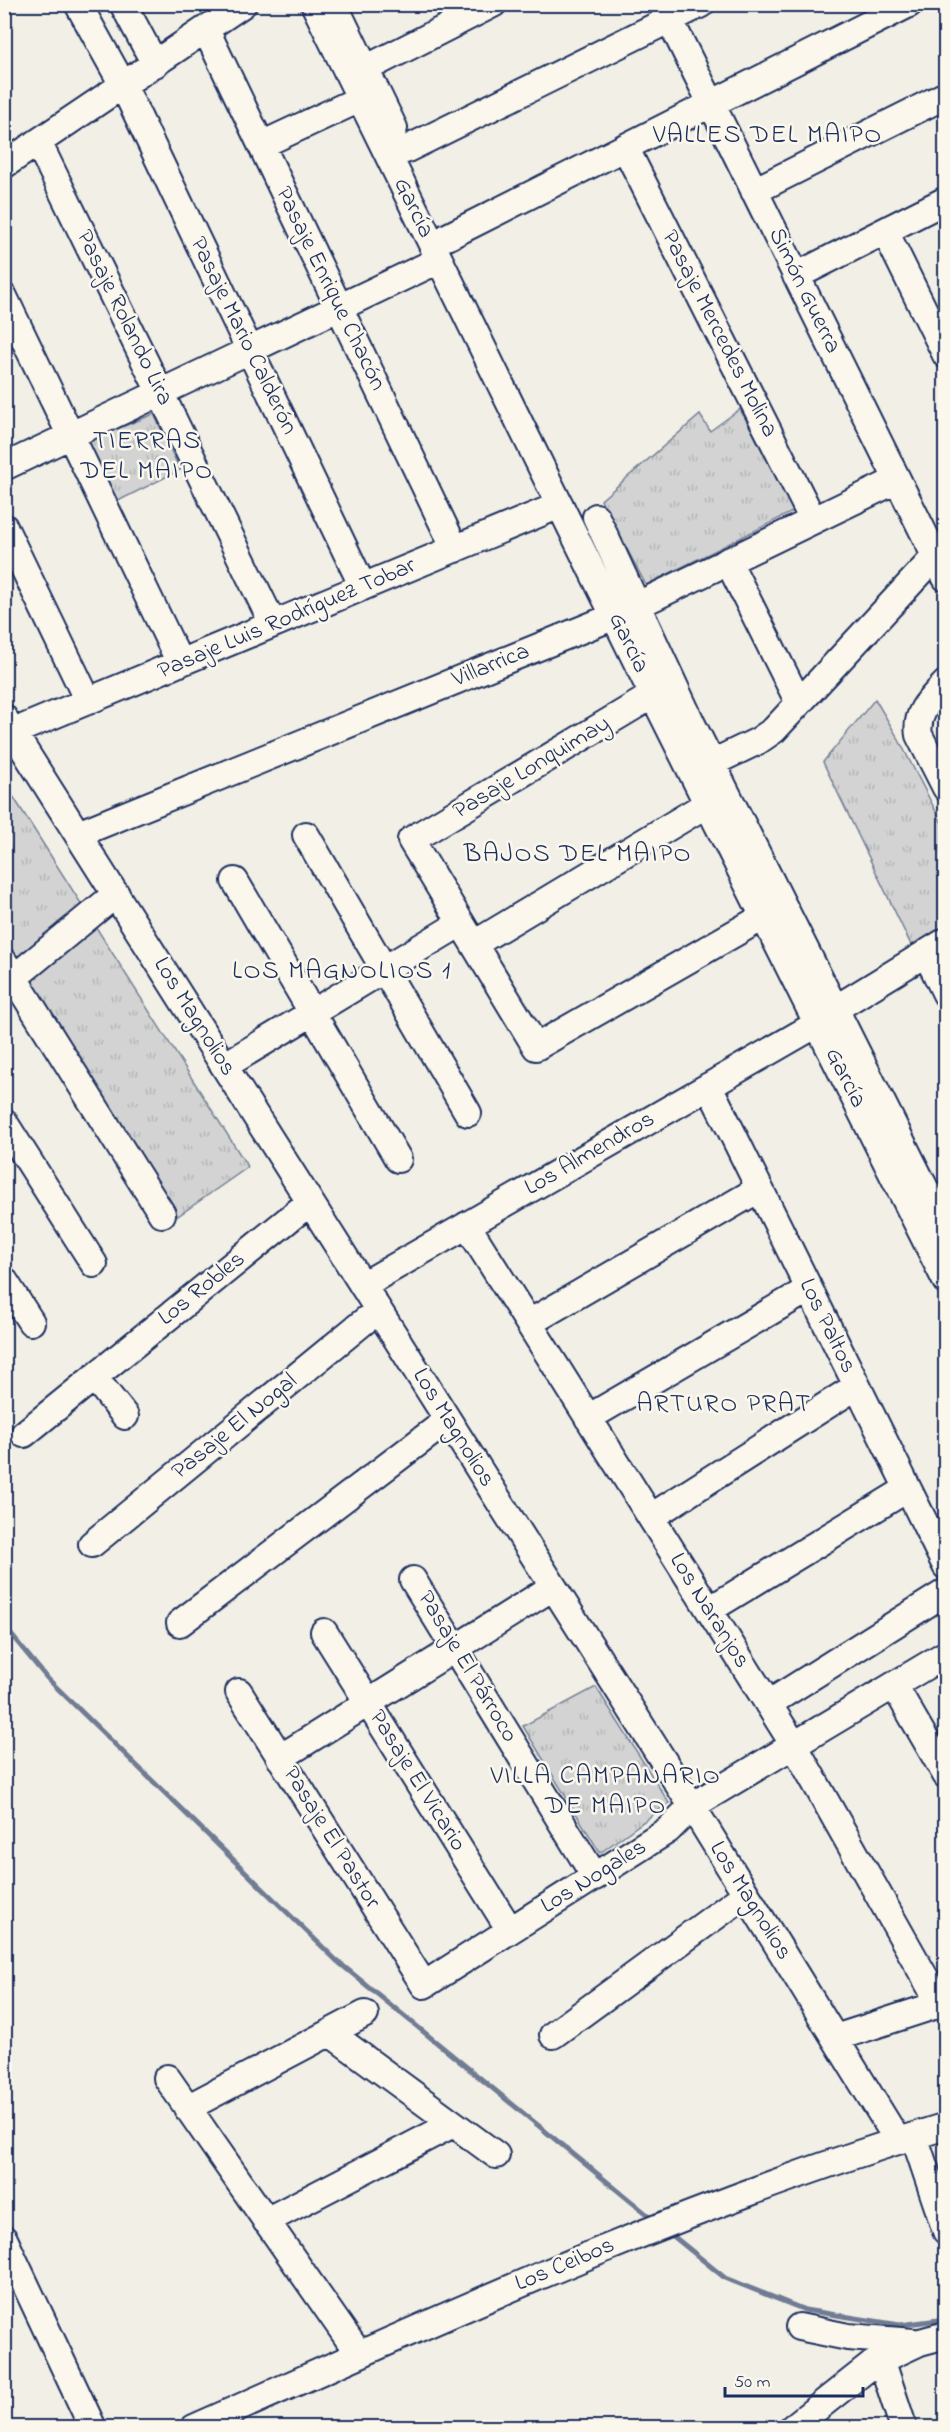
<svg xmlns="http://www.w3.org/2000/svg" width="950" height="2432" font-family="'Indie Flower',sans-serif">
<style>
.park{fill:url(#park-tufts);stroke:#768198;stroke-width:1.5}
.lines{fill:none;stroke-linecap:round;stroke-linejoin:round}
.stream{stroke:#707b93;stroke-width:5}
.minor-casing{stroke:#1b2f5e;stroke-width:30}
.minor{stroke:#fbf7ec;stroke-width:26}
.labels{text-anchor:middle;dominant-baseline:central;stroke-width:5;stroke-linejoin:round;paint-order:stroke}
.street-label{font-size:24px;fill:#1b2f5e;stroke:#fbf7ec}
.neighbourhood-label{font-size:26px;letter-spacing:1.5px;fill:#1b2f5e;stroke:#fbf7ec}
</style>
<defs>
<pattern id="park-tufts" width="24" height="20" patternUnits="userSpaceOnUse" patternTransform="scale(1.5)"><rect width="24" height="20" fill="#d2d3d2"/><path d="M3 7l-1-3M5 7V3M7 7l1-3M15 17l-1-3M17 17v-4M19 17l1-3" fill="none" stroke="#b4b5b7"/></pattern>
</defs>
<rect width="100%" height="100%" fill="#f2efe6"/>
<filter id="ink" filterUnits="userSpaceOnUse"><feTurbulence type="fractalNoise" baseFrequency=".0167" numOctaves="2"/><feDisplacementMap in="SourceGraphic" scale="12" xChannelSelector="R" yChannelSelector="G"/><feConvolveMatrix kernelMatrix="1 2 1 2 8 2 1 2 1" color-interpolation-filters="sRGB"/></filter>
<g filter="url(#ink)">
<!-- park -->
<path class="park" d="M 740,409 L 796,510 L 646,585 L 601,500 L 700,415 L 710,431 Z
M 154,414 L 180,470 L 116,502 L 87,441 Z
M 875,699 L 898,738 L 945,829 L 945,926 L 913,949 L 823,762 Z
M 4,782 L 248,1167 L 178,1216 L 5,948 Z
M 596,1687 L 669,1803 L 600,1853 L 523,1726 Z"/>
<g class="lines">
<!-- stream -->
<path class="stream" d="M 4,1626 L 47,1678 L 337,1961 L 655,2221
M 667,2231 L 725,2278 L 805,2310 L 900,2325 L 946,2319"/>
<!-- minor casing -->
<g class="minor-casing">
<path id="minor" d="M 78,4 L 123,85 L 363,587
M 123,4 L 155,64
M 314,4 L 653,695 L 946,1281
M 334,4 L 394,128
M 662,4 L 946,578
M 206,30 L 455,549
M 365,69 L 493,4
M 38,142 L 273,624
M 261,145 L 360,99
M 625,147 L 813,520
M 405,150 L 701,4
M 4,165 L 243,4
M 754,191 L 946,95
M 885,231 L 946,355
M 447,237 L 909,4
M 796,276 L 946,200
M 4,297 L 180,663
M 4,467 L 439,260
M 596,517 L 692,724 L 946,1230
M 4,527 L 88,701
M 728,561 L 799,703
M 946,683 C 931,699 915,712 919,735 L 946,788
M 653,695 L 411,840 L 536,1047 L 763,917
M 4,718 L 692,1806 L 898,2141
M 13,732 L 560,505
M 712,763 L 758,741 L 774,730 L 945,546
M 78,834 L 615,616 L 897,480
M 306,835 L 468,1113
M 235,881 L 398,1159
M 474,944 L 707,804
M 926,953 L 946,994
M 4,962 L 162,1214
M 4,986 L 116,894
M 835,1009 L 946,941
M 224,1066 L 461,923
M 709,1086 L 946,1566
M 4,1122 L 94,1264
M 467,1225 L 794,1745 L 940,2004
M 4,1280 L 31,1322
M 363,1285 L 817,1024
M 529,1323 L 759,1189
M 94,1377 L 125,1416
M 588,1418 L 809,1289
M 24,1434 L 310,1202
M 651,1517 L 857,1386
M 92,1544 L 378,1310
M 413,1580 L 595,1877
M 709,1610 L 907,1489
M 180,1623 L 448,1420
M 324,1632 L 510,1930
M 894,1685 L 946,1775
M 239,1692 L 424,1985 L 668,1830 L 692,1806 L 946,1654
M 768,1704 L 946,1592
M 280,1758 L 553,1587
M 330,2033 L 496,2155
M 553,2035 L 746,1894
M 835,2038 L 946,2002
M 167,2078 L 359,2354
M 187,2108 L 365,2014
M 914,2136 L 946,2231
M 266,2221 L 453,2124
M 4,2239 L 93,2428
M 799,2327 L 848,2337 L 914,2342
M 881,2359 L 903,2426
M 194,2428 C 441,2318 687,2204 946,2126
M 792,2428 L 873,2364 L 920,2342 L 946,2335"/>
</g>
<!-- minor -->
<use href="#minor" class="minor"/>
</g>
</g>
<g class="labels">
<!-- street labels -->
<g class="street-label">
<text transform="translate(413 208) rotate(64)">García</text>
<text transform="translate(330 289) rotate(64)">Pasaje Enrique Chacón</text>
<text transform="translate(804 291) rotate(64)">Simón Guerra</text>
<text transform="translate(124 318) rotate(64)">Pasaje Rolando Lira</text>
<text transform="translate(719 334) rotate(63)">Pasaje Mercedes Molina</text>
<text transform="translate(243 336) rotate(64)">Pasaje Mario Calderón</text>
<text transform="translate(287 619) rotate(-23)">Pasaje Luis Rodríguez Tobar</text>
<text transform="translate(628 643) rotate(64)">García</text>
<text transform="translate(491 666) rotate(-22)">Villarrica</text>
<text transform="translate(532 768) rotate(-31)">Pasaje Lonquimay</text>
<text transform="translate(194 1017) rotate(58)">Los Magnolios</text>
<text transform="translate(845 1078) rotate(63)">García</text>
<text transform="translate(590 1154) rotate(-30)">Los Almendros</text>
<text transform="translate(202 1289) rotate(-39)">Los Robles</text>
<text transform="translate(827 1326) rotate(64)">Los Paltos</text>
<text transform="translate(235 1427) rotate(-39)">Pasaje El Nogal</text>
<text transform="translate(453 1428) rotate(58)">Los Magnolios</text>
<text transform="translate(709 1611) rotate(58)">Los Naranjos</text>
<text transform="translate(467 1667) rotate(59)">Pasaje El Párroco</text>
<text transform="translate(417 1781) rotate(58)">Pasaje El Vicario</text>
<text transform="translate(331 1838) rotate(58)">Pasaje El Pastor</text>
<text transform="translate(594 1877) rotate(-32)">Los Nogales</text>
<text transform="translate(750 1901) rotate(58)">Los Magnolios</text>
<text transform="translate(565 2265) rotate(-23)">Los Ceibos</text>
</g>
<!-- neighbourhood labels -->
<g class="neighbourhood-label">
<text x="768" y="136">VALLES DEL MAIPO</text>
<text x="147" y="442">TIERRAS<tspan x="147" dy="30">DEL MAIPO</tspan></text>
<text x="578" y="855">BAJOS DEL MAIPO</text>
<text x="342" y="972">LOS MAGNOLIOS 1</text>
<text x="724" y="1405">ARTURO PRAT</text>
<text x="606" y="1777">VILLA CAMPANARIO<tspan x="606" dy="30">DE MAIPO</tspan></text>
</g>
</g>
<!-- margin -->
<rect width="950" height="2432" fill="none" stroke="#fbf7ec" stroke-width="24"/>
<rect x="12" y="12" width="926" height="2408" fill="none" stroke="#1b2f5e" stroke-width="2" filter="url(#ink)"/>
<!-- scale -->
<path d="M725 2387v9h138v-9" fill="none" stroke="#1b2f5e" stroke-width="3"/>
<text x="734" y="2387" font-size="18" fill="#1b2f5e" stroke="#fbf7ec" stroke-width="4.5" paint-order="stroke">50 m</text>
</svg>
